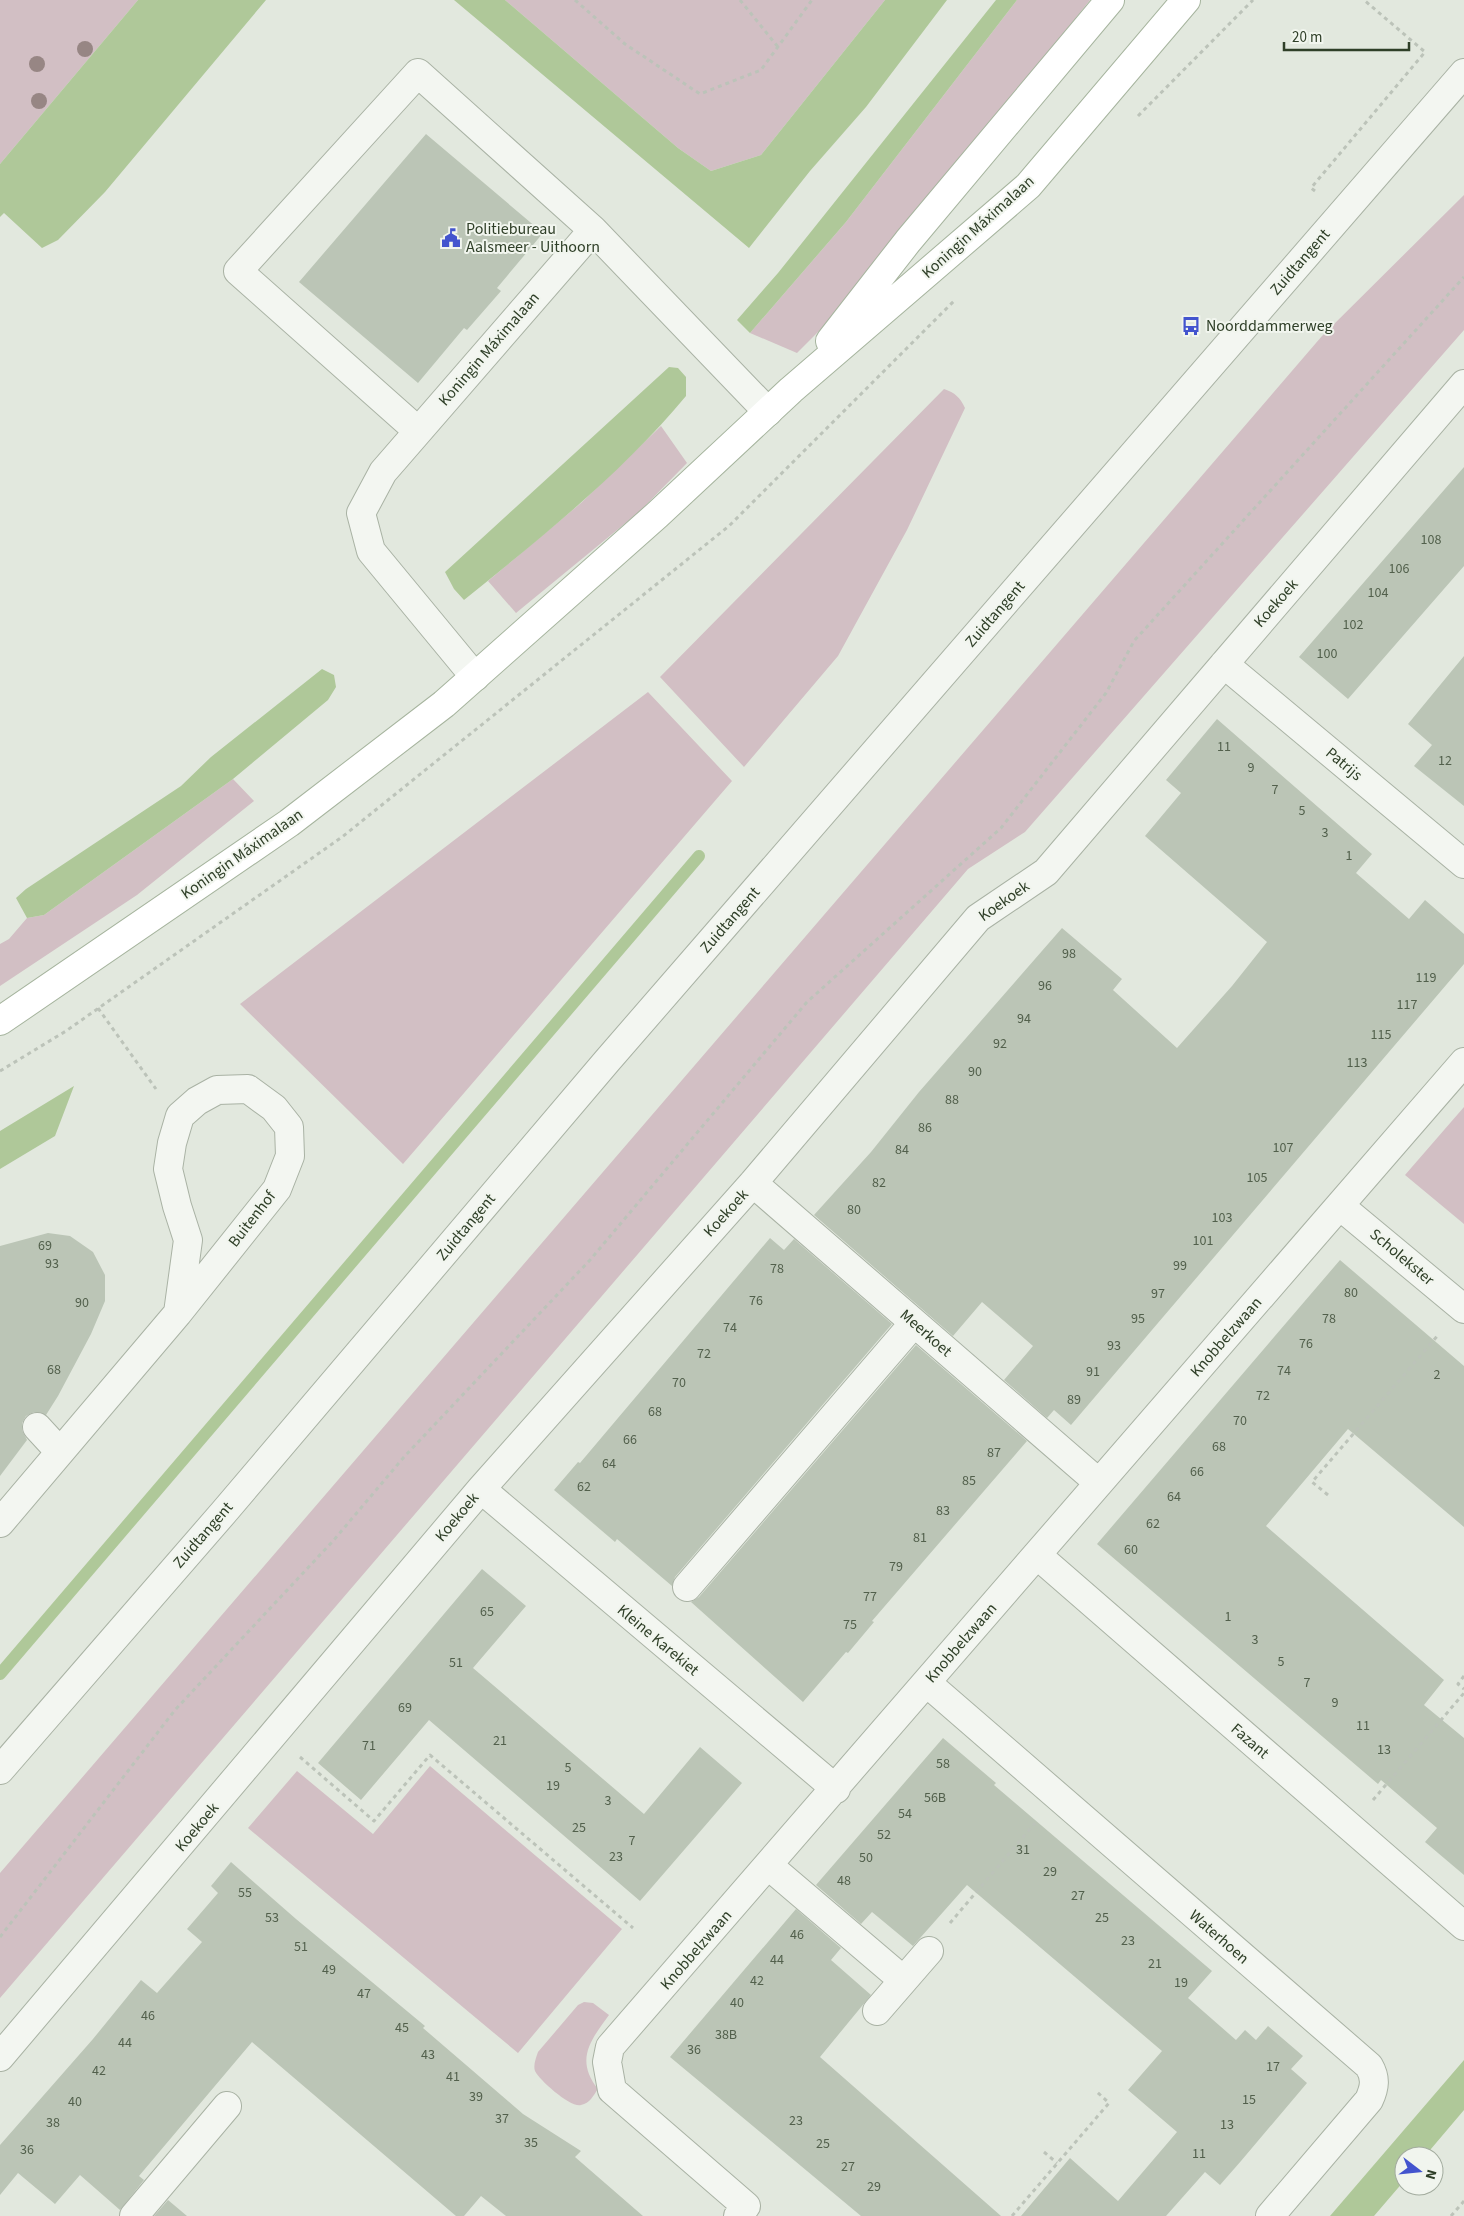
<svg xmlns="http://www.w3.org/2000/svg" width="1464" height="2216" font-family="'Source Sans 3',sans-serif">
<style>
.green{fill:#d2bfc4}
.water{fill:#afc899}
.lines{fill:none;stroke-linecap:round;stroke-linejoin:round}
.stream{stroke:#afc899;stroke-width:12}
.building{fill:#bbc5b6}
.minor-casing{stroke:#a9b2a4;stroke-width:30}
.major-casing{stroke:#a6b49e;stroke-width:30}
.path{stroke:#bcc3b9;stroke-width:3;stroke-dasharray:4 4;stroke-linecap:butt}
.minor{stroke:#f3f6f1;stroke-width:28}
.major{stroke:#fff;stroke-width:28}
.tree{fill:#978684}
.labels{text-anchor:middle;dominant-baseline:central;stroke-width:4;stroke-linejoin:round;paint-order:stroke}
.number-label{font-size:14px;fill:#52604c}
.street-label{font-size:16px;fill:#2f3f28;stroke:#f1f5ee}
.poi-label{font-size:16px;fill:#2f3f28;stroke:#f1f5ee;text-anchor:start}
</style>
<rect width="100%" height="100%" fill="#e2e8de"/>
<!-- green -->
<path class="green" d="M 0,0 L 138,0 L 0,164 Z
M 505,0 L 885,0 L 761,155 L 711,171 L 678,148 Z
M 1017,0 L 1090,0 L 941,188 L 829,321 L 797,353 L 750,333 L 846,222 Z
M 1464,195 L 1464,330 L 1025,832 L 968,869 L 0,1998 L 0,1873 L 1322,336 Z
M 944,389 C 955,393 960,397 965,408 L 907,530 L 838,656 L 744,767 L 660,677 Z
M 661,426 L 687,463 L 639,512 L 516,613 L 488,581 L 581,503 Z
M 648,692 L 732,781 L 403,1164 L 240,1004 Z
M 233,779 L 254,801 L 137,895 L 0,986 L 0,944 L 9,939 L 27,918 L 44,915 Z
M 1464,1107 L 1464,1224 L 1405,1175 Z
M 430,1766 L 622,1929 L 518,2053 L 248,1828 L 297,1771 L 373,1834 Z
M 584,2002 L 593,2003 L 609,2015 C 590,2041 575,2060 598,2089 C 593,2096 590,2103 581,2105 C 571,2108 540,2081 535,2071 C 533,2065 536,2058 538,2052 L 578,2005 Z"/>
<!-- water -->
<path class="water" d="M 138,0 L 266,0 L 105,192 L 58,240 L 42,248 L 4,213 L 0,217 L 0,164 Z
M 454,0 L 505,0 L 678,148 L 711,171 L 761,155 L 885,0 L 947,0 L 866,107 L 810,171 L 749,248 Z
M 996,0 L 1017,0 L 846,222 L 750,333 L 737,320 L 778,273 Z
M 669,367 L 678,368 L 686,377 L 686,396 C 622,473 542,537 464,600 L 454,589 L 445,572 Z
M 322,669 L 334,675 L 336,687 L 328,700 L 233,779 L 44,915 L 27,918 L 16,898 L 26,889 L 181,786 L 211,757 Z
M 74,1086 L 55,1136 L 0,1169 L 0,1131 Z
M 1464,2060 L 1464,2110 L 1425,2156 L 1404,2156 L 1404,2181 L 1374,2216 L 1330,2216 Z"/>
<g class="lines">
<!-- stream -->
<path class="stream" d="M 0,1674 L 699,856"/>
</g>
<!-- building -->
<path class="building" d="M 426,134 L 543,233 L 497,288 L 501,291 L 467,330 L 464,328 L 418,383 L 299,282 Z
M 1464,467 L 1464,566 L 1348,699 L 1299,657 Z
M 1464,656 L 1464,806 L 1414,766 L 1432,745 L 1408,724 Z
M 1217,719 L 1372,854 L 1356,873 L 1409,919 L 1425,900 L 1464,934 L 1464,964 L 1071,1425 L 1054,1410 L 1047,1418 L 1004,1380 L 1033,1346 L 982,1302 L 953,1336 L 814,1215 L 871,1152 L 919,1092 L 1062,928 L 1122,979 L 1113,990 L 1177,1048 L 1232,986 L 1267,942 L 1145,836 L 1181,793 L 1166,780 Z
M 48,1233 L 70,1236 L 93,1252 L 105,1275 L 105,1301 L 91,1334 L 58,1396 L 46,1415 L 34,1412 L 26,1416 L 22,1423 L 22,1430 L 27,1440 L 0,1476 L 0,1246 Z
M 770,1238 L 784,1250 L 794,1239 L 892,1324 L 675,1577 L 672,1586 L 617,1539 L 615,1542 L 554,1490 L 578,1462 L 580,1463 Z
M 1340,1260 L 1464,1366 L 1464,1527 L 1348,1429 L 1266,1526 L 1444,1680 L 1424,1705 L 1464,1738 L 1464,1875 L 1425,1842 L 1437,1828 L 1381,1780 L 1378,1784 L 1097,1544 Z
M 916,1345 L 1027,1441 L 872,1621 L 874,1622 L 848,1653 L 846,1652 L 803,1702 L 691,1602 L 699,1597 Z
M 482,1569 L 526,1606 L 473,1668 L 644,1814 L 700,1747 L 742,1783 L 640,1901 L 429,1720 L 361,1800 L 318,1763 Z
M 943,1738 L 996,1783 L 994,1785 L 1212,1971 L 1188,1998 L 1236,2040 L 1245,2030 L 1256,2040 L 1268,2026 L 1303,2056 L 1291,2069 L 1307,2083 L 1241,2161 L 1220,2185 L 1205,2172 L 1166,2216 L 1021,2216 L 1070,2158 L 1118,2201 L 1177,2132 L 1128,2090 L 1162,2051 L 967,1885 L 913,1946 L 872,1912 L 861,1924 L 816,1885 Z
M 231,1862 L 296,1919 L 425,2026 L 423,2028 L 523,2114 L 581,2151 L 575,2157 L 643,2216 L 506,2216 L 481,2196 L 464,2216 L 456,2216 L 252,2042 L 139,2176 L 144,2180 L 120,2210 L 80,2175 L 55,2204 L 18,2173 L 0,2195 L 0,2145 L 93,2039 L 141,1980 L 157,1993 L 202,1942 L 187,1929 L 218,1893 L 211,1886 Z
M 796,1909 L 841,1948 L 831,1960 L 871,1995 L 820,2057 L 1001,2216 L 861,2216 L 670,2057 Z
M 168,2200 L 187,2216 L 154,2216 Z"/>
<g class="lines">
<!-- minor casing -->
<g class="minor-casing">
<path id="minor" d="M 418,431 L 238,271 L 418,73 L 593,230
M 1224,664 L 1464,864
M 475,677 L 371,551 L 361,513 L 383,472 L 593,230 L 768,412
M 753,1183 L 1099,1483
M 1340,1206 L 1464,1309
M 37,1427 L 60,1452
M 481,1489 L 836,1789
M 0,1523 L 178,1313 L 277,1189 L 290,1156 L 289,1127 L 274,1108 L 248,1089 L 217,1090 L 197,1101 L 180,1116 L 172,1143 L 168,1169 L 177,1206 L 188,1240 L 178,1313
M 1037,1555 L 1464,1926
M 687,1587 L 914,1323
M 927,1683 L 1369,2066 C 1376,2078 1375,2087 1369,2100 L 1270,2216
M 0,1770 L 224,1512 L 607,1061 L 1464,73
M 769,1866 L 903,1980
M 877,2011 L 929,1951
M 0,2057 L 481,1489 L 753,1183 L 978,918 L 1046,872 L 1464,384
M 134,2216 L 227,2106
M 738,2216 L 746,2206 L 612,2090 L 607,2062 L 610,2047 L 1464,1062"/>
</g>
<!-- major casing -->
<g class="major-casing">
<path id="major" d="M 830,341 L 908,241 L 1110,0
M 0,1021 L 289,823 L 444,704 L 657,515 L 791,390 L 1028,186 L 1186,0"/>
</g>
<!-- path -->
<path class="path" d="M 575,0 L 625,44 L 700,94 L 761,70 L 812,0
M 740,0 L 778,47
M 1138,116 L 1253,0
M 1315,191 L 1311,188 L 1425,52 L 1364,0
M 98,1008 L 156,1089
M 0,1071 L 66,1031 L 342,837 L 729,526 L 954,301
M 1328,1495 L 1312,1482 L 1439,1334
M 1464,1676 L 1458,1684 L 1464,1689
M 300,1757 L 374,1821 L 430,1755 L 633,1928
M 1373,1800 L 1464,1693
M 950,1923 L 1035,1823
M 0,1937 L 175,1710 L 333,1541 L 404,1457 L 590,1260 L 807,1002 L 1001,828 L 1106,693 L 1134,641 L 1464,277
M 1044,2152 L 1057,2163
M 1012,2216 L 1109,2103 L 1096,2091
M 1451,2216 L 1464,2201"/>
<!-- minor -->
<use href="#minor" class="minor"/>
<!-- major -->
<use href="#major" class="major"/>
</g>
<!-- trees -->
<g class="tree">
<circle cx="85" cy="49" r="8"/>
<circle cx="37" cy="64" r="8"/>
<circle cx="39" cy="101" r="8"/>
</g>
<!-- icons -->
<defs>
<g id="civic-bare" transform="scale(1.5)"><path d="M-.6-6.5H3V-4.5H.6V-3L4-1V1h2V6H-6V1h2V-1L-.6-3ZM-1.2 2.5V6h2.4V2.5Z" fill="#4354ce" stroke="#f1f5ee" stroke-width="2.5" paint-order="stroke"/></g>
<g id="bus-bare" transform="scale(1.5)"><path d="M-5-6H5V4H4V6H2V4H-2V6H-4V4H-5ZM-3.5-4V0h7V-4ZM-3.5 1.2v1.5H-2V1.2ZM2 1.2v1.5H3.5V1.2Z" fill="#4354ce" stroke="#f1f5ee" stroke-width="2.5" paint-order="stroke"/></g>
</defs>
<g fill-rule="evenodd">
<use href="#civic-bare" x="451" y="238"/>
<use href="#bus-bare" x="1191" y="326"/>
</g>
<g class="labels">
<!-- number labels -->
<g class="number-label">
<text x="1431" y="540">108</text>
<text x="1399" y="569">106</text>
<text x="1378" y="593">104</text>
<text x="1353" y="625">102</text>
<text x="1327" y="654">100</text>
<text x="1224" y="747">11</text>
<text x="1445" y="761">12</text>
<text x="1251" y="768">9</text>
<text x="1275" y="790">7</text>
<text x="1302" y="811">5</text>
<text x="1325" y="833">3</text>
<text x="1349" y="856">1</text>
<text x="1069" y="954">98</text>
<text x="1426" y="978">119</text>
<text x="1045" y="986">96</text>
<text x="1407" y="1005">117</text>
<text x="1024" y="1019">94</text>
<text x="1381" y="1035">115</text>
<text x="1000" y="1044">92</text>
<text x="1357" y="1063">113</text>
<text x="975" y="1072">90</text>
<text x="952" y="1100">88</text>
<text x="925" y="1128">86</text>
<text x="1283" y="1148">107</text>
<text x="902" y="1150">84</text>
<text x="1257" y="1178">105</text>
<text x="879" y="1183">82</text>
<text x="854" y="1210">80</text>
<text x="1222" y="1218">103</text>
<text x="1203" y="1241">101</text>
<text x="45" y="1246">69</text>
<text x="52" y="1264">93</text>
<text x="1180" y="1266">99</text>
<text x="777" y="1269">78</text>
<text x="1351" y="1293">80</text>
<text x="1158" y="1294">97</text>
<text x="756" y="1301">76</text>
<text x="82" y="1303">90</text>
<text x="1138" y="1319">95</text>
<text x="1329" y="1319">78</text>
<text x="730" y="1328">74</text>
<text x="1306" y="1344">76</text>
<text x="1114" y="1346">93</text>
<text x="704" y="1354">72</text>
<text x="54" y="1370">68</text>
<text x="1284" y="1371">74</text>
<text x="1093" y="1372">91</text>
<text x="1437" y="1375">2</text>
<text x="679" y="1383">70</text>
<text x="1263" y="1396">72</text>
<text x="1074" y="1400">89</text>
<text x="655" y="1412">68</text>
<text x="1240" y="1421">70</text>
<text x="630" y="1440">66</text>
<text x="1219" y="1447">68</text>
<text x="994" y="1453">87</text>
<text x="609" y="1464">64</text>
<text x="1197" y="1472">66</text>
<text x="969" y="1481">85</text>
<text x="584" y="1487">62</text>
<text x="1174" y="1497">64</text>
<text x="943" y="1511">83</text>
<text x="1153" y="1524">62</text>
<text x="920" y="1538">81</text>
<text x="1131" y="1550">60</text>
<text x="896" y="1567">79</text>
<text x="870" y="1597">77</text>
<text x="487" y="1612">65</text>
<text x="1228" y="1617">1</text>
<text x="850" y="1625">75</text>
<text x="1255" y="1640">3</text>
<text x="1281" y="1662">5</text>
<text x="456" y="1663">51</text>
<text x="1307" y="1683">7</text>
<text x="1335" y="1703">9</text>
<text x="405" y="1708">69</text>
<text x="1363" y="1726">11</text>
<text x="500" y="1741">21</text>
<text x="369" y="1746">71</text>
<text x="1384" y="1750">13</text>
<text x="943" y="1764">58</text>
<text x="568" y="1768">5</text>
<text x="553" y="1786">19</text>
<text x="935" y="1798">56B</text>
<text x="608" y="1801">3</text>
<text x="905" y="1814">54</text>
<text x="579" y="1828">25</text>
<text x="884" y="1835">52</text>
<text x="632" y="1841">7</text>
<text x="1023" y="1850">31</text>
<text x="616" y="1857">23</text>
<text x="866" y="1858">50</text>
<text x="1050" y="1872">29</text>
<text x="844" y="1881">48</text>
<text x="245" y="1893">55</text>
<text x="1078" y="1896">27</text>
<text x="272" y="1918">53</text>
<text x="1102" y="1918">25</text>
<text x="797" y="1935">46</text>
<text x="1128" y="1941">23</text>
<text x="301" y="1947">51</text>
<text x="777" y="1960">44</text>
<text x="1155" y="1964">21</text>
<text x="329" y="1970">49</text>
<text x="757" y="1981">42</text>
<text x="1181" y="1983">19</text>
<text x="364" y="1994">47</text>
<text x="737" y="2003">40</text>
<text x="148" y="2016">46</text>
<text x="402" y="2028">45</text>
<text x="726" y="2035">38B</text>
<text x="125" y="2043">44</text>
<text x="694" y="2050">36</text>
<text x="428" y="2055">43</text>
<text x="1273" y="2067">17</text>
<text x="99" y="2071">42</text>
<text x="453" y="2077">41</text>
<text x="476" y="2097">39</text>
<text x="1249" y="2100">15</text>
<text x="75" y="2102">40</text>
<text x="502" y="2119">37</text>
<text x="796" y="2121">23</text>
<text x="53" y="2123">38</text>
<text x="1227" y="2125">13</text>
<text x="531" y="2143">35</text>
<text x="823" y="2144">25</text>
<text x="27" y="2150">36</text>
<text x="1199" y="2154">11</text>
<text x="848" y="2167">27</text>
<text x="874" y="2187">29</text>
</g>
<!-- street labels -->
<g class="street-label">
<text transform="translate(978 227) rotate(-42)">Koningin Máximalaan</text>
<text transform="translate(1300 262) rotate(-49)">Zuidtangent</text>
<text transform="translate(489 349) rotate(-49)">Koningin Máximalaan</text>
<text transform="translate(1276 603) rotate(-49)">Koekoek</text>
<text transform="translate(995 614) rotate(-49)">Zuidtangent</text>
<text transform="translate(1344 764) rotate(40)">Patrijs</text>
<text transform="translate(242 854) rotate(-35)">Koningin Máximalaan</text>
<text transform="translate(1004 901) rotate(-35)">Koekoek</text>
<text transform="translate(730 920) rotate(-49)">Zuidtangent</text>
<text transform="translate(726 1213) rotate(-48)">Koekoek</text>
<text transform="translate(252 1219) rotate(-52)">Buitenhof</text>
<text transform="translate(466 1227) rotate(-50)">Zuidtangent</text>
<text transform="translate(1402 1257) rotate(40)">Scholekster</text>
<text transform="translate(926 1333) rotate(41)">Meerkoet</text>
<text transform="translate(1226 1337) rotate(-49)">Knobbelzwaan</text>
<text transform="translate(457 1517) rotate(-50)">Koekoek</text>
<text transform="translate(203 1535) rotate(-49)">Zuidtangent</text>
<text transform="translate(658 1640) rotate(40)">Kleine Karekiet</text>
<text transform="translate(961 1643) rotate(-49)">Knobbelzwaan</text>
<text transform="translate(1250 1741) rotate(41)">Fazant</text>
<text transform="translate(197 1827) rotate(-50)">Koekoek</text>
<text transform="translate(1219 1937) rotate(41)">Waterhoen</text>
<text transform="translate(696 1950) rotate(-49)">Knobbelzwaan</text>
</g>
<!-- poi labels -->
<g class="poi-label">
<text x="466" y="229">Politiebureau<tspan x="466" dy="18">Aalsmeer - Uithoorn</tspan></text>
<text x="1206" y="326">Noorddammerweg</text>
</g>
</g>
<!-- north arrow -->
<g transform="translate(1419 2171) rotate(106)"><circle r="24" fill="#f1f5ee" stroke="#a3ac9f"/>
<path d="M0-4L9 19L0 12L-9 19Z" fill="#4354ce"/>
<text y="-8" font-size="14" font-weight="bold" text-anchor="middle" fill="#2f3f28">N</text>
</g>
<!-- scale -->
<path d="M1284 42v8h125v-8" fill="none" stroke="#2f3f28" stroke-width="2.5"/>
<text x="1292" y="42" font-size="15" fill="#2f3f28" stroke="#f1f5ee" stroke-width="4" paint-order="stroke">20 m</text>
</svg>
